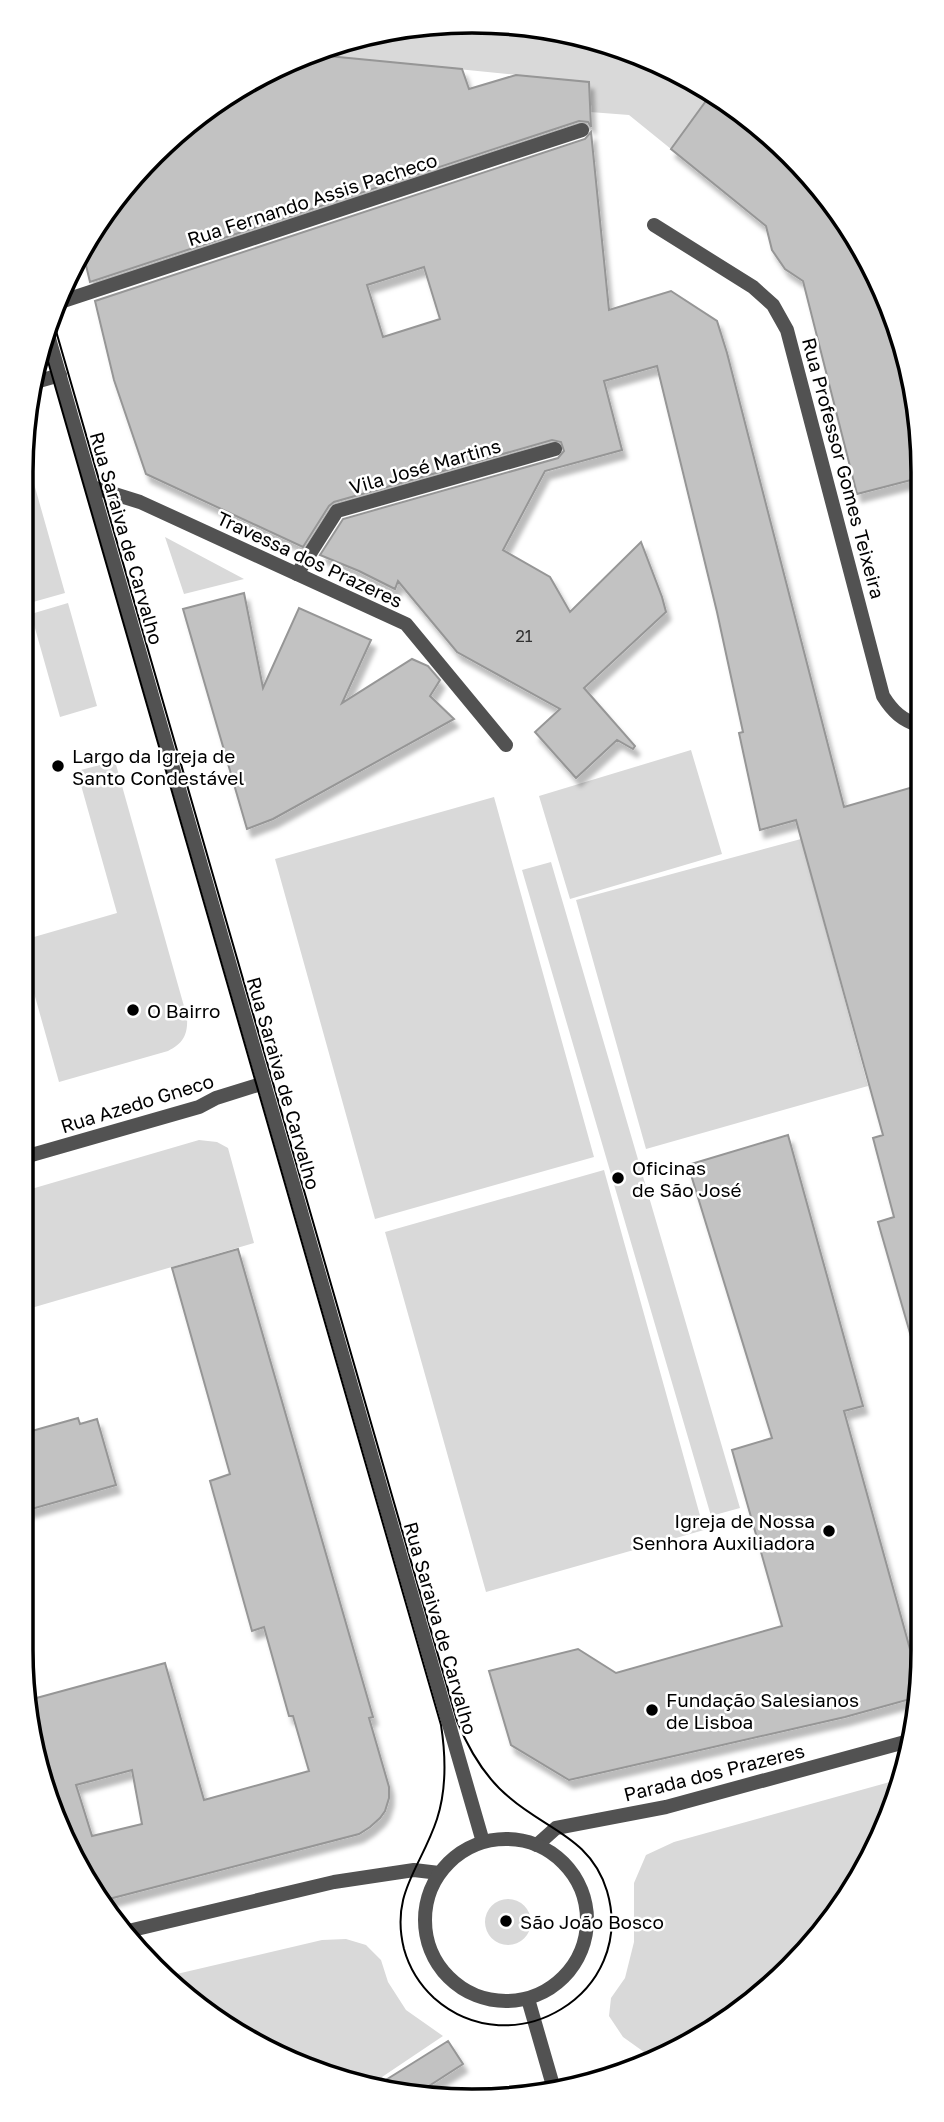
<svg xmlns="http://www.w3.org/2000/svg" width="944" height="2122" font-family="'Golos Text',sans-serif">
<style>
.green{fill:#d9d9d9}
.building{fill:#c2c2c2;stroke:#969696;stroke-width:2;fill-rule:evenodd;filter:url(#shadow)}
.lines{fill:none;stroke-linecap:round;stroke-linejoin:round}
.service{stroke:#525252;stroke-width:14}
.pedestrian{stroke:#525252;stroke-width:14}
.minor{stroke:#525252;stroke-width:14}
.tertiary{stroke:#525252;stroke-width:14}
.tram{stroke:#000;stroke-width:2}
.poi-dot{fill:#000;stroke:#fff;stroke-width:2.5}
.labels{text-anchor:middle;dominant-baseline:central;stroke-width:5;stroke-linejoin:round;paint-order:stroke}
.number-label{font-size:16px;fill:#303030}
.street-label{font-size:19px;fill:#000;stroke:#fff}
.poi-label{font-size:19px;fill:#000;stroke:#fff;text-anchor:start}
.rim{fill:none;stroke:#000;stroke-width:3.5}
</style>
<defs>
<filter id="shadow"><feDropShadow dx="4.5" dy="8" stdDeviation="2" flood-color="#0004"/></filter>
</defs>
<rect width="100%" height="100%" fill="#fff"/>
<!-- green -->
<path class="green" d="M 472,21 L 644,55 L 711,94 L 671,149 L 629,115 L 590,112 L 589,82 L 328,56 L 330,49 Z
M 25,452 L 65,593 L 26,604 L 21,589 L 21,472 Z
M 165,537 L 244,579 L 184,594 Z
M 68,603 L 97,706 L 60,717 L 31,614 Z
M 691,750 L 722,854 L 570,899 L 539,796 Z
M 115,761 L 187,1017 C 188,1034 184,1043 168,1051 L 59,1082 L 27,968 L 34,966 L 27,939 L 117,913 L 77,771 Z
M 494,797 L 594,1157 L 375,1219 L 275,859 Z
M 801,839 L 868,1086 L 646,1149 L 576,900 Z
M 551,862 L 740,1508 L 711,1516 L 522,870 Z
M 199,1140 L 217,1142 L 228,1148 L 254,1243 L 21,1311 L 21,1192 Z
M 604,1170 L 704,1530 L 486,1592 L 385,1232 Z
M 897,1780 L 889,1822 L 811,1948 L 697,2041 L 651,2057 L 623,2037 L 609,2016 L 611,1998 L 625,1978 L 634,1942 L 634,1883 L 646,1855 L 674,1842 Z
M485 1922a23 23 0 1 1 46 0a23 23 0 1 1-46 0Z
M 346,1939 L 366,1945 L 381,1960 L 388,1982 L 406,2010 L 443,2036 L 382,2077 L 392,2093 L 384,2092 L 247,2041 L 168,1976 L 322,1940 Z"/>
<!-- building -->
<path class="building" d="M 328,56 L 462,69 L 469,89 L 516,75 L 589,82 L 591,127 L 588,122 L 579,121 L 90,282 L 84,257 L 153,153 L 276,71 Z
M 711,94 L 746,114 L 830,197 L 883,290 L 883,297 L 919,429 L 919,478 L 857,494 L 803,281 L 785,269 L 772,250 L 766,226 L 671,149 Z
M 591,132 L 609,310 L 671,291 L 717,321 L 727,353 L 844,807 L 920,785 L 922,1346 L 914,1347 L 878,1222 L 894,1217 L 873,1138 L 883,1135 L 796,820 L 760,830 L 739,733 L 743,732 L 717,612 L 657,366 L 604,381 L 622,450 L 545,471 L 503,550 L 550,577 L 570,612 L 641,542 L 662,597 L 666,612 L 584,688 L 635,746 L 633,749 L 617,740 L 576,778 L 535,732 L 560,709 L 457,652 L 398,581 L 395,589 L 359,571 L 320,555 L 343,519 L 558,458 L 564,451 L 561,442 L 552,440 L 334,502 L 329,506 L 303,547 L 146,474 L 114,380 L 95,301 L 585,139 ZM 424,267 L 440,319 L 383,337 L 367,285 Z
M 244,593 L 263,688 L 299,608 L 371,640 L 342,703 L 412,659 L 428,666 L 440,680 L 430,696 L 454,719 L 273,819 L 247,829 L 183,609 Z
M 788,1135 L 863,1406 L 844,1411 L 910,1649 L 917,1681 L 914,1698 L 845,1717 L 569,1780 L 511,1745 L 489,1671 L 578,1649 L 616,1673 L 782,1626 L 732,1450 L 772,1438 L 688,1165 Z
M 238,1249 L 373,1717 L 369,1718 L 389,1787 L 389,1798 L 385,1811 L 380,1818 L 370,1827 L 359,1834 L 105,1900 L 45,1795 L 29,1700 L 165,1663 L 204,1800 L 309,1771 L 293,1716 L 289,1716 L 264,1627 L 252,1631 L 210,1481 L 230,1474 L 172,1268 ZM 132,1770 L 142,1824 L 92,1836 L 76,1785 Z
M 78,1418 L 80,1424 L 97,1419 L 116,1485 L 21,1512 L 21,1434 Z
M 448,2041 L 463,2064 L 418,2093 L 384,2092 L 373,2088 Z"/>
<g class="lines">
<!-- service -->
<path class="service" d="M 297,574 L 337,511 L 555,449"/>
<!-- pedestrian -->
<path class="pedestrian" d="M 54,304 L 582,130"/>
<!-- minor -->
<path class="minor" d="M 654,225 L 753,287 L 773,305 L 787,330 L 883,696 C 893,712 902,720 920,726
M 39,381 L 60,375
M 92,487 L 140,502 L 406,624 L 506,745
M 21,1158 L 199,1107 L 216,1098 L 264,1083
M 537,1845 L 556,1828 L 666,1807 L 905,1742
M 124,1932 L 334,1882 L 414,1870 L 439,1873
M 528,1999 L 554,2089"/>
<!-- tertiary -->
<path class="tertiary" d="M 48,335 L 483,1842
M425 1920a81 81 0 1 1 162 0a81 81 0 1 1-162 0Z"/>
<!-- tram -->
<path class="tram" d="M 45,351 L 441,1725 C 446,1757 447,1788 437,1819 C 421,1868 390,1893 404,1949 C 409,1967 420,1985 434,1998 C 513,2068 637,1993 607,1891 C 591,1838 547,1830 510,1798 C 485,1778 469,1750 457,1721 L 52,317"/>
</g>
<!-- markers -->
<g class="poi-dot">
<circle cx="58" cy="766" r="7"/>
<circle cx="133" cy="1010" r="7"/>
<circle cx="618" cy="1178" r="7"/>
<circle cx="829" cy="1531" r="7"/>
<circle cx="652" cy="1710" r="7"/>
<circle cx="506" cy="1921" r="7"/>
</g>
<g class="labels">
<!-- number labels -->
<g class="number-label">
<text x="524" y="636">21</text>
</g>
<!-- street labels -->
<g class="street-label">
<text transform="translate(312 199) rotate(-18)">Rua Fernando Assis Pacheco</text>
<text transform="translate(425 466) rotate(-16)">Vila José Martins</text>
<text transform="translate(844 468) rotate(75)">Rua Professor Gomes Teixeira</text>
<text transform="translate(127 538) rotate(74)">Rua Saraiva de Carvalho</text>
<text transform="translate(310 559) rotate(25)">Travessa dos Prazeres</text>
<text transform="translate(284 1083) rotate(74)">Rua Saraiva de Carvalho</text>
<text transform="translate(137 1103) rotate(-17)">Rua Azedo Gneco</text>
<text transform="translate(441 1628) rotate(74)">Rua Saraiva de Carvalho</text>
<text transform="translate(714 1772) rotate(-14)">Parada dos Prazeres</text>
</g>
<!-- poi labels -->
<g class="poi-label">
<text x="72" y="755">Largo da Igreja de<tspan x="72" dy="22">Santo Condestável</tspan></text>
<text x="147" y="1010">O Bairro</text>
<text x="632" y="1167">Oficinas<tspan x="632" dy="22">de São José</tspan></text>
<text x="815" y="1520" text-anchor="end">Igreja de Nossa<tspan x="815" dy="22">Senhora Auxiliadora</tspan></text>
<text x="666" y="1699">Fundação Salesianos<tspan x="666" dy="22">de Lisboa</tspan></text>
<text x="520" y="1921">São João Bosco</text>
</g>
</g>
<!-- crop -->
<path d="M0 0H944V2122H0ZM472 33H472A439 439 0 0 1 911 472V1650A439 439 0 0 1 472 2089H472A439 439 0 0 1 33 1650V472A439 439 0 0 1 472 33Z" fill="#fff" fill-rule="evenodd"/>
<path class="rim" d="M472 33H472A439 439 0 0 1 911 472V1650A439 439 0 0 1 472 2089H472A439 439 0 0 1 33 1650V472A439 439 0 0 1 472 33Z"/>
</svg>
